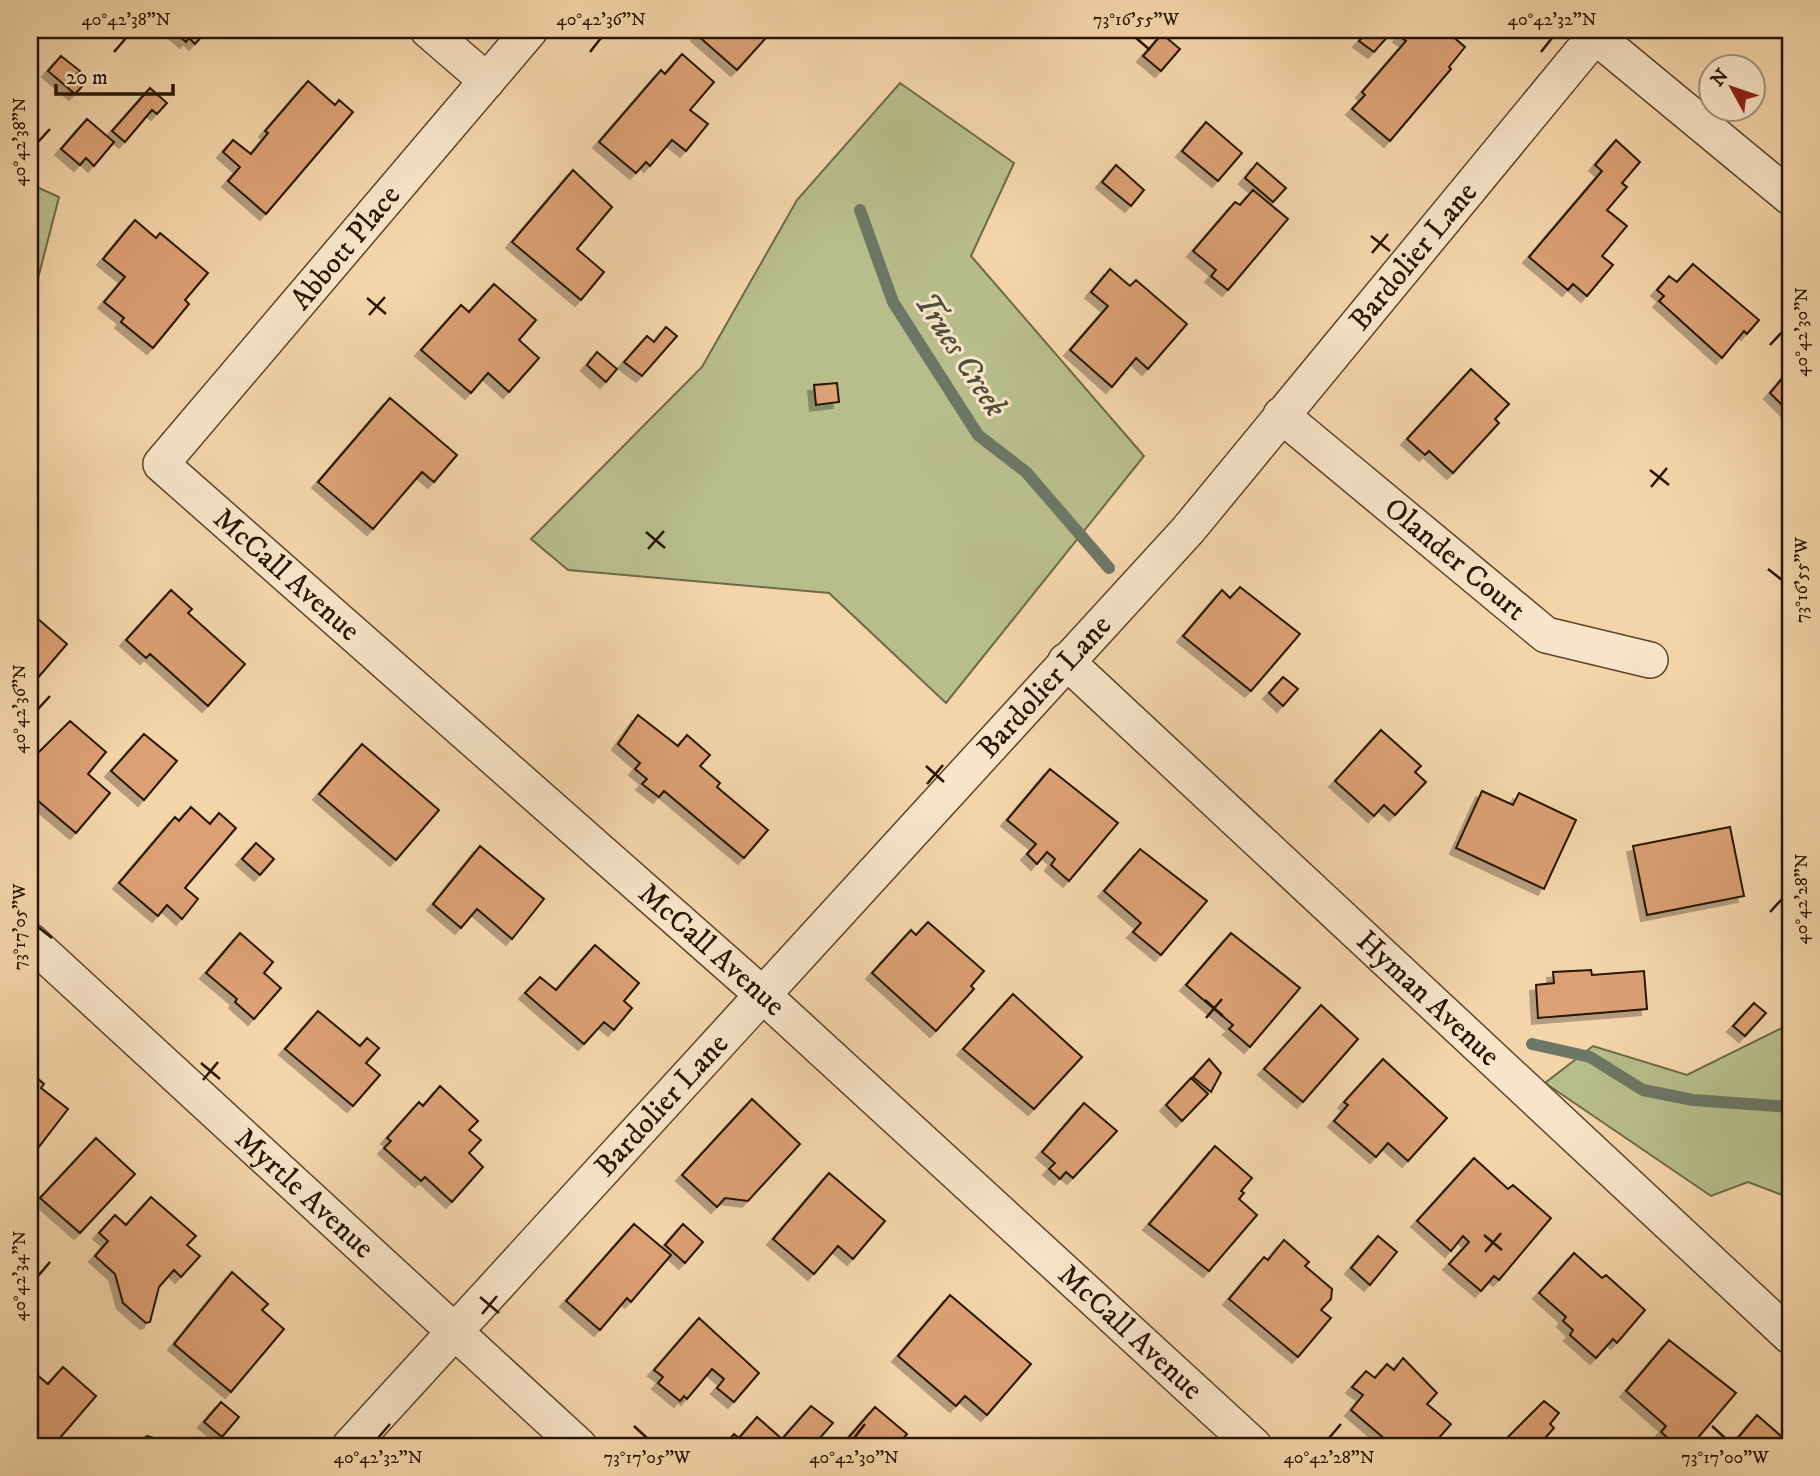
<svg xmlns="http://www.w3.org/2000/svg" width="1820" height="1476" font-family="'IM FELL DW Pica',serif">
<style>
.green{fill:#b7be8c;stroke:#6f6946;stroke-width:2}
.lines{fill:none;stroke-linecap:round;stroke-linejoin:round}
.stream{stroke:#6d7765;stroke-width:12}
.building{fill:#dba073;stroke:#271400;stroke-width:2;filter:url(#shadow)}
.street-casing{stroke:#5a442a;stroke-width:38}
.street{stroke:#f8e4c8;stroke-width:35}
.ticks{fill:none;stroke:#271400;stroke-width:2.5}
.labels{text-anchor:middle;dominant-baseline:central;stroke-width:6;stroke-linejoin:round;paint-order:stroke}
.street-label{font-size:30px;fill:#271400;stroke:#f8e4c8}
.water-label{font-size:32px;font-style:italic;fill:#504e3b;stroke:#f8e4c8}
.neatline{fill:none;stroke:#271400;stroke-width:2.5}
.ticks-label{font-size:18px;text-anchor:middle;fill:#271400}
</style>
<defs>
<filter id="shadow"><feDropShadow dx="-6" dy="6" stdDeviation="0" flood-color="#0004"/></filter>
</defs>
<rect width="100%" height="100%" fill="#f4d5aa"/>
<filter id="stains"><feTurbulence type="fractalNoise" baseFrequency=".00286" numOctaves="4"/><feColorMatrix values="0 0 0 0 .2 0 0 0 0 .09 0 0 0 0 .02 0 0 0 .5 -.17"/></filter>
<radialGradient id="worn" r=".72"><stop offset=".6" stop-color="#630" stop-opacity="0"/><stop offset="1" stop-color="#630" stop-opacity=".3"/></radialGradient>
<!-- green -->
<path class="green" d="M 900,83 L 1014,163 L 971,256 L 1144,456 L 946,703 L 829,593 L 568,570 L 531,539 L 702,367 L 797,200 Z
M 30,184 L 59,197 L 36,286 L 30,292 Z
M 1790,1024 L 1790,1198 L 1748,1182 L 1711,1196 L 1545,1083 L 1593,1046 L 1687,1075 Z"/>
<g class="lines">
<!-- stream -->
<path class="stream" d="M 860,210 L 893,302 L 978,435 L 1026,472 L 1109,568
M 1532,1044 L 1590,1057 L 1643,1090 L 1693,1100 L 1790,1107"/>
</g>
<!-- building -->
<path class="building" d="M 172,30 L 201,30 L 205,33 L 195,44 L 189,38 L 186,42 Z
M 702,30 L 773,30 L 737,70 L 697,35 Z
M 1369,30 L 1384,30 L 1389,35 L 1374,52 L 1359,41 Z
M 1405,30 L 1445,30 L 1465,47 L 1449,67 L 1451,69 L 1390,141 L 1352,109 L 1365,95 L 1362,92 L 1406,41 L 1399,36 Z
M 1162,34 L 1180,49 L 1161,71 L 1143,56 Z
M 682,54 L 714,82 L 690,110 L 708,124 L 686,151 L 672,140 L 650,166 L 646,162 L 636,173 L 599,142 L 661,70 L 665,74 Z
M 61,56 L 80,71 L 77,74 L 86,82 L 75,94 L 48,71 Z
M 308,81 L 335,105 L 339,100 L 353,112 L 266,214 L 228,181 L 240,167 L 223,152 L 233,140 L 251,154 L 268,133 L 265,131 Z
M 150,88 L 167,103 L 157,114 L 152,110 L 125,142 L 112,131 Z
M 87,119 L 114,142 L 94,166 L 86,158 L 80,165 L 61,149 Z
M 1206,122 L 1242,153 L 1218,181 L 1182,151 Z
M 1616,140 L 1640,162 L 1622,183 L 1627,187 L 1607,210 L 1627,226 L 1602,256 L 1613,265 L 1587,296 L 1573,284 L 1568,290 L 1529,257 L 1602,171 L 1595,165 Z
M 1257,163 L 1286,188 L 1273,202 L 1245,178 Z
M 1116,165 L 1144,190 L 1131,206 L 1102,182 Z
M 573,170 L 612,207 L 577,249 L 604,272 L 581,300 L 512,242 Z
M 1253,190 L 1288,219 L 1228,290 L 1211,276 L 1216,270 L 1193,251 L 1235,202 L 1240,205 Z
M 135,220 L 156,238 L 160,233 L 208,273 L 185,300 L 189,304 L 153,348 L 121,322 L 124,318 L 104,302 L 125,277 L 103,259 Z
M 1693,264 L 1759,320 L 1747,334 L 1744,331 L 1722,358 L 1659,301 L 1664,296 L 1657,290 L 1669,276 L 1677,282 Z
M 1110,269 L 1130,286 L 1136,280 L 1187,324 L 1148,369 L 1136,358 L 1112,387 L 1070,350 L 1108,306 L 1091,292 Z
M 494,284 L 536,320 L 519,340 L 539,358 L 509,392 L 488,373 L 471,393 L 421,350 L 461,305 L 469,312 Z
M 666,327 L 677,336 L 642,376 L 624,362 L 647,336 L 654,342 Z
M 597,352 L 617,369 L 606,382 L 587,365 Z
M 1471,369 L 1509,404 L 1495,419 L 1499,423 L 1453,473 L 1429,451 L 1425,455 L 1407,439 Z
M 1790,369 L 1790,413 L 1770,393 Z
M 837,383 L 839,402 L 816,405 L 814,385 Z
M 390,398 L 457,455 L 434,482 L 422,472 L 373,529 L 318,482 Z
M 1240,587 L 1300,634 L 1251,691 L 1183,636 L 1222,590 L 1230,598 Z
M 171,590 L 192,609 L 188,613 L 245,664 L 208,706 L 150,654 L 146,658 L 126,640 Z
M 30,612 L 67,644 L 30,687 Z
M 1283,677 L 1298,689 L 1283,706 L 1269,693 Z
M 638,715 L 678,746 L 687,735 L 710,755 L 700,766 L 720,783 L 717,787 L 768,830 L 744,858 L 664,791 L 659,797 L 642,784 L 647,779 L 635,769 L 640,763 L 618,744 Z
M 70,721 L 106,752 L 88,774 L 110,793 L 76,833 L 30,794 L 30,754 L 34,757 Z
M 1381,730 L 1421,766 L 1415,772 L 1426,782 L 1395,815 L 1384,805 L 1374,816 L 1335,781 Z
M 144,734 L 177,761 L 144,800 L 111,771 Z
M 362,744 L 439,810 L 396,860 L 319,794 Z
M 1050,769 L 1118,823 L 1069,881 L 1051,865 L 1055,859 L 1047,852 L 1037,864 L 1027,854 L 1036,844 L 1007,820 Z
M 1482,791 L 1513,805 L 1519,793 L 1576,820 L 1544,889 L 1456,848 Z
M 191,807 L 210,824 L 219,813 L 236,828 L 185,888 L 198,899 L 182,919 L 167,905 L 158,916 L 119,883 L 175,817 L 179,821 Z
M 1730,827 L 1744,896 L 1647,915 L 1633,846 Z
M 256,843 L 274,859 L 260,875 L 242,859 Z
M 480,846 L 544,899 L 512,939 L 477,909 L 461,928 L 433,904 Z
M 1140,849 L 1207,901 L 1161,955 L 1133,932 L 1141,923 L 1104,891 Z
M 928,922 L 984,971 L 971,986 L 974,989 L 936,1031 L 872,973 L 911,930 L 916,935 Z
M 240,933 L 273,962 L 264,973 L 281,988 L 254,1019 L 235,1002 L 237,999 L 206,973 Z
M 1231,933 L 1300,988 L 1250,1047 L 1229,1029 L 1233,1025 L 1186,985 Z
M 595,945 L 639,983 L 624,1001 L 632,1008 L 614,1030 L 604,1022 L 584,1044 L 525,993 L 540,977 L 556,990 Z
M 1591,970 L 1592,975 L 1644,971 L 1647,1009 L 1538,1018 L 1536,985 L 1554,983 L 1553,972 Z
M 1013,994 L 1082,1057 L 1034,1109 L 963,1049 Z
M 1754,1003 L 1766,1013 L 1745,1036 L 1733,1026 Z
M 1321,1005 L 1358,1039 L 1303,1102 L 1264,1069 Z
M 318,1011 L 360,1046 L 367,1038 L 379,1048 L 366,1063 L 380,1075 L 353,1106 L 285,1049 Z
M 1209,1059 L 1221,1073 L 1211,1092 L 1193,1077 Z
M 1383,1059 L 1447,1118 L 1408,1161 L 1388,1143 L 1376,1157 L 1334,1121 L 1348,1105 L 1344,1102 Z
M 30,1072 L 44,1084 L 41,1088 L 68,1109 L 38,1148 L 30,1142 Z
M 1191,1078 L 1208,1094 L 1182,1121 L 1166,1105 Z
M 440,1086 L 478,1121 L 469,1130 L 481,1140 L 469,1153 L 483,1167 L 452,1202 L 425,1177 L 421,1181 L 384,1148 L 391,1141 L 387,1138 L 419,1102 L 423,1106 Z
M 752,1099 L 800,1144 L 748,1201 L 725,1198 L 717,1207 L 682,1175 Z
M 1084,1103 L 1117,1131 L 1073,1178 L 1066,1172 L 1060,1179 L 1049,1169 L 1055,1163 L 1042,1152 Z
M 96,1138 L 135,1174 L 80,1233 L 40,1198 Z
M 1215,1146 L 1252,1178 L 1241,1191 L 1244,1193 L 1239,1199 L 1257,1215 L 1209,1271 L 1149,1224 Z
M 1474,1158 L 1508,1189 L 1513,1185 L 1551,1218 L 1499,1280 L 1494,1276 L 1481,1291 L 1449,1264 L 1469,1242 L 1463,1236 L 1451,1251 L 1417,1221 Z
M 829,1173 L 885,1221 L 853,1259 L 838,1246 L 814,1274 L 773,1239 Z
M 151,1197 L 196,1236 L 187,1245 L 200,1256 L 181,1277 L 174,1270 L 159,1287 L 150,1322 L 146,1323 L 123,1303 L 115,1274 L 95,1256 L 108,1241 L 99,1233 L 115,1215 L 126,1225 Z
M 634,1224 L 671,1255 L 631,1302 L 627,1298 L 600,1330 L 566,1301 Z
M 683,1224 L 703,1242 L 685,1263 L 665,1245 Z
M 1378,1236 L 1397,1252 L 1370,1285 L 1351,1268 Z
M 1284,1240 L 1309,1262 L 1305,1266 L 1332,1289 L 1331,1299 L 1321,1310 L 1331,1318 L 1298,1357 L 1229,1299 L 1264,1257 L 1268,1260 Z
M 1574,1253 L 1602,1278 L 1606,1275 L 1645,1310 L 1617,1343 L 1613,1339 L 1596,1358 L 1570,1335 L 1573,1330 L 1563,1321 L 1566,1317 L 1539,1293 Z
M 232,1272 L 268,1304 L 262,1310 L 284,1329 L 231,1392 L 174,1344 Z
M 950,1295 L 1031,1364 L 987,1415 L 965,1396 L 956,1406 L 898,1356 Z
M 699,1318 L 759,1373 L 734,1402 L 717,1388 L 724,1379 L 712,1369 L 687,1399 L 684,1396 L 680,1401 L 658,1383 L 663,1377 L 654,1370 Z
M 1669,1340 L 1736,1393 L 1691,1446 L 1677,1446 L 1661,1432 L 1666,1426 L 1626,1391 Z
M 1403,1358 L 1437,1393 L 1427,1404 L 1451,1424 L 1432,1446 L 1393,1446 L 1351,1410 L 1363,1395 L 1352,1387 L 1366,1371 L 1375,1378 L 1387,1364 L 1394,1370 Z
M 63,1367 L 96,1396 L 53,1446 L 48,1446 L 30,1431 L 30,1369 L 48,1384 Z
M 1544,1401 L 1559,1413 L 1550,1424 L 1554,1428 L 1538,1446 L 1499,1446 Z
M 221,1402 L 239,1417 L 222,1437 L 204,1422 Z
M 811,1406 L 833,1423 L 813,1446 L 723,1446 L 734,1434 L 739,1438 L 757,1417 L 782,1439 Z
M 875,1407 L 907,1434 L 897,1446 L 860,1446 L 849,1437 Z
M 1757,1415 L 1790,1444 L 1790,1446 L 1731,1446 Z
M 147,1436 L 157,1439 L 158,1446 L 134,1446 Z"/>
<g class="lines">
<!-- street casing -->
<g class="street-casing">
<g id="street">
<path d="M 428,30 L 487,81"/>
<path id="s1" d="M 530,30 L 161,464 L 764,996 L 1254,1446"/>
<path d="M 1588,30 L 1790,197"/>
<path id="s2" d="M 1281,415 L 1546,635 L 1650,660"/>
<path id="s3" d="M 1066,661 L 1790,1336"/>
<path id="s4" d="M 30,941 L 579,1446"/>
<path id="s5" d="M 350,1446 L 1188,530 L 1600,30"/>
</g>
</g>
<!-- street -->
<use href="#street" class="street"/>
</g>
<!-- ticks -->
<path class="ticks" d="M 1136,38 L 1150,50M 114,52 L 126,38M 590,52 L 601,38M 1541,52 L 1552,38M 38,142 L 50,129M 1371,236 L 1390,251M 1372,253 L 1388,234M 367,298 L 386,314M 369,315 L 385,297M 1770,345 L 1782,332M 1650,470 L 1669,485M 1651,487 L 1667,468M 646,532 L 665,548M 648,549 L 664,531M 1768,569 L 1782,580M 38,709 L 50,696M 926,766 L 944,782M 927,784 L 943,765M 1770,912 L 1782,899M 38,927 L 52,938M 1205,1000 L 1223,1016M 1206,1018 L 1222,999M 201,1063 L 220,1079M 203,1080 L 218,1062M 1484,1235 L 1502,1250M 1485,1252 L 1501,1233M 38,1276 L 50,1262M 480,1297 L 499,1313M 482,1314 L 497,1296M 634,1426 L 647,1438M 1712,1426 L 1725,1438M 378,1438 L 390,1424M 854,1438 L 865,1424M 1329,1438 L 1341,1424"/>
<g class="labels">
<!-- street labels -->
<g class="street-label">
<text transform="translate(346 248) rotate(-50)">Abbott Place</text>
<text stroke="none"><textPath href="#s5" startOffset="1596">Bardolier Lane</textPath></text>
<text stroke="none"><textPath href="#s2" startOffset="226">Olander Court</textPath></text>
<text stroke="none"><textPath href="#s1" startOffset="737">McCall Avenue</textPath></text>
<text stroke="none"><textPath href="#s5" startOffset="1029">Bardolier Lane</textPath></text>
<text stroke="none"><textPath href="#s1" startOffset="1304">McCall Avenue</textPath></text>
<text stroke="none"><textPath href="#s3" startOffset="495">Hyman Avenue</textPath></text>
<text stroke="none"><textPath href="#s5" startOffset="462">Bardolier Lane</textPath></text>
<text stroke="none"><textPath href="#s4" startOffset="373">Myrtle Avenue</textPath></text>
<text stroke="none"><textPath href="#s1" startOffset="1871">McCall Avenue</textPath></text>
</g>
<!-- water labels -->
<g class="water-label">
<text transform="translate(960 355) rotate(57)">Trues Creek</text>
</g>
</g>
<!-- margin -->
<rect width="1820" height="1476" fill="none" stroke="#f4d5aa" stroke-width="77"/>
<!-- north arrow -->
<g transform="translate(1732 88) rotate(310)"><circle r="33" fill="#f8e4c8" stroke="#a49178" stroke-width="2"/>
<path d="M0-5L12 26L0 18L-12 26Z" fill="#8f2418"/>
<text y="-10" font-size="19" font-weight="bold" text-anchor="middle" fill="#271400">N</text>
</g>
<!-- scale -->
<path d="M56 84v10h117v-10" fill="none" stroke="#271400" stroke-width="3.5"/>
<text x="66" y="84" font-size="21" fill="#271400" stroke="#f8e4c8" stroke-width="5" paint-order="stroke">20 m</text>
<rect x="38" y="38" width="1744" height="1400" class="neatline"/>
<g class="ticks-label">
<text x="126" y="25">40°42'38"N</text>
<text x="601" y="25">40°42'36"N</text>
<text x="1136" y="25">73°16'55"W</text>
<text x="1552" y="25">40°42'32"N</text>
<text transform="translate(19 142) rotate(-90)" y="6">40°42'38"N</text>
<text transform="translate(1801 332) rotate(-90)" y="6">40°42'30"N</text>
<text transform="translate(1801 580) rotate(-90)" y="6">73°16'55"W</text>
<text transform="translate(19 709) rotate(-90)" y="6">40°42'36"N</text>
<text transform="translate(1801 899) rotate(-90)" y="6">40°42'28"N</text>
<text transform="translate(19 927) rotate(-90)" y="6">73°17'05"W</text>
<text transform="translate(19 1276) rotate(-90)" y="6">40°42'34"N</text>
<text x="378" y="1463">40°42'32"N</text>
<text x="647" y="1463">73°17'05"W</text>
<text x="854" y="1463">40°42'30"N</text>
<text x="1329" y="1463">40°42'28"N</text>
<text x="1725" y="1463">73°17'00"W</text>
</g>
<rect width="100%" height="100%" filter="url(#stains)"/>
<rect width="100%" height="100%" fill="url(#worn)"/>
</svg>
